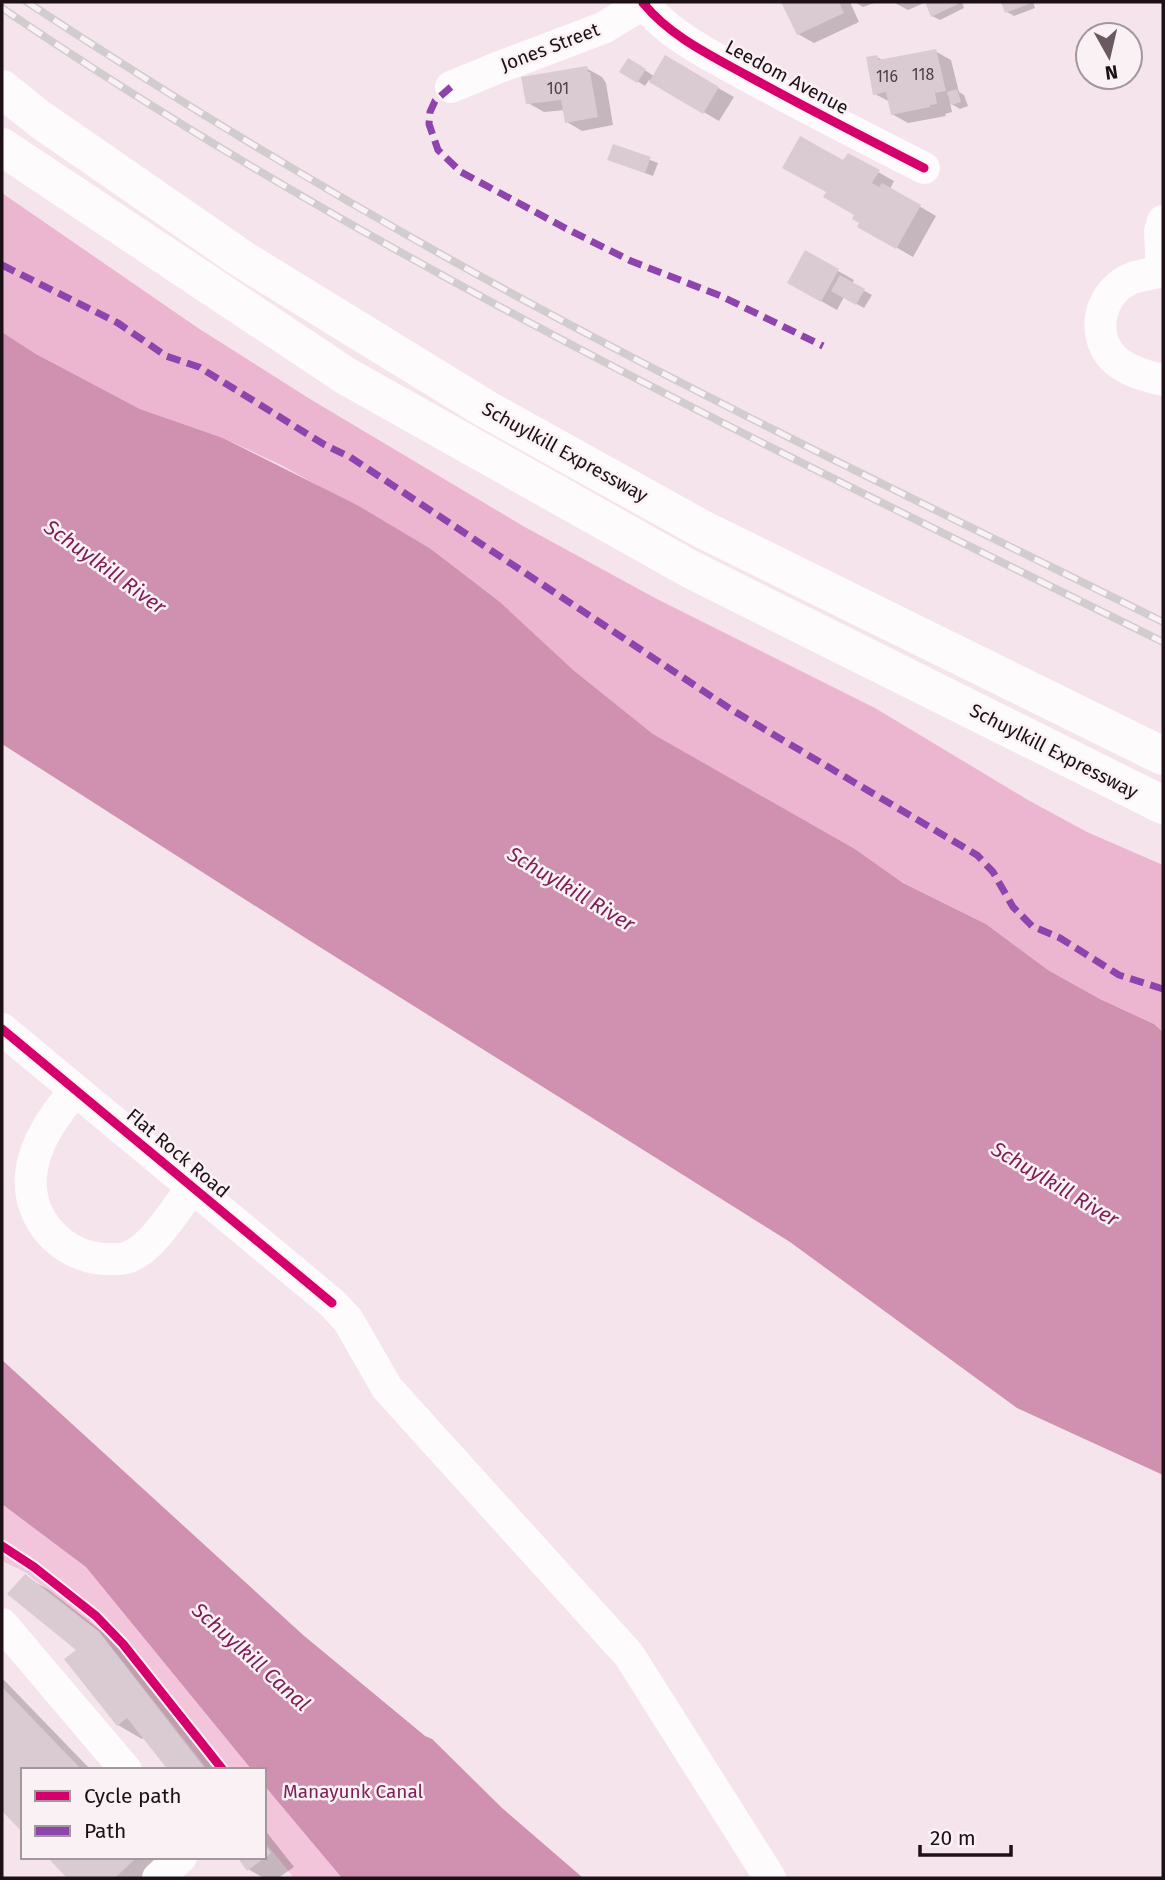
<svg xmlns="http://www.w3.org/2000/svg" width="1165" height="1880" font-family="'Fira Sans',sans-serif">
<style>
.green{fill:#f3c5da}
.forest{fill:#edb6d0}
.water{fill:#cf91af}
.shadow{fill:#0003}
.building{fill:#dacbd2}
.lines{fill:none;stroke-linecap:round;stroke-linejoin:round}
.minor{stroke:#fefbfc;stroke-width:32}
.highway{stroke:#fefbfc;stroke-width:38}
.rail-casing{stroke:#d1ccce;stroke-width:8}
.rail{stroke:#faf1f5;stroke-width:5;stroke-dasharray:16;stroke-linecap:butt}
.quiet{stroke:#8e44ad;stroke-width:7;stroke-dasharray:14 7;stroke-linecap:butt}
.cycleway-casing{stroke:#faf1f5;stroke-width:13}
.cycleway{stroke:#d6006c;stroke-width:9}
.labels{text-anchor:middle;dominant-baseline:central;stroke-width:5;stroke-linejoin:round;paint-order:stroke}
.number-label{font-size:16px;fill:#4c3f45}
.street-label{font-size:19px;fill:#1d1016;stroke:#faf1f5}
.park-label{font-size:19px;fill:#7e1c55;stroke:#faf1f5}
.water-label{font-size:21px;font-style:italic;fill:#7e1c56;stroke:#faf1f5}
</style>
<rect width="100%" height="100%" fill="#f6e4ec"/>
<!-- green -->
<path class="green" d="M 2,1360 L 303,1635 L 425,1736 L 432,1739 L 502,1808 L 583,1878 L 294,1878 L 264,1841 L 264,1770 L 208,1770 L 99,1631 L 25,1572 L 2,1561 Z"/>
<!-- forest -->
<path class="forest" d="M 2,193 L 198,328 L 310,399 L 523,526 L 655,598 L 875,708 L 1028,800 L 1087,832 L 1163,865 L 1163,1032 L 1154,1024 L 1100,999 L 1048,970 L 986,924 L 903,883 L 855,849 L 653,734 L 572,670 L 500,602 L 431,549 L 281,465 L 223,438 L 140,409 L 36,354 L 2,332 Z"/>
<!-- water -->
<path class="water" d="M 2,332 L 36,354 L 140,409 L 223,438 L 357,505 L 431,549 L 500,602 L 573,670 L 653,734 L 855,849 L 903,883 L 986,924 L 1048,970 L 1100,999 L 1154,1024 L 1163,1032 L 1163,1475 L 1017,1408 L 790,1242 L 307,939 L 2,744 Z
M 2,1360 L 303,1635 L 425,1736 L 432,1739 L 502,1808 L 583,1878 L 342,1878 L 264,1785 L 264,1770 L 252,1770 L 86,1567 L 2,1504 Z"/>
<!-- shadow -->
<path class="shadow" d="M 783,2 L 850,2 L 859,22 L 814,43 L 798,34 Z
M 855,2 L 877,2 L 863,7 Z
M 893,2 L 921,2 L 924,3 L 908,10 Z
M 927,2 L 962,2 L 964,8 L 940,20 L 932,16 Z
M 1003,2 L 1033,2 L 1035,8 L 1014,16 L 1007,12 Z
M 935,51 L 951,60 L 959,92 L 964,95 L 968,106 L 960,109 L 950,103 L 952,112 L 945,114 L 946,116 L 908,123 L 892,114 L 890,102 L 875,94 L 877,57 L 884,61 Z
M 665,58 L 734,97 L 719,121 L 649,80 L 645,86 L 621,71 L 629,60 L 654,76 Z
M 586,68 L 602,77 L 606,83 L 613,125 L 582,131 L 567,122 L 565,110 L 544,112 L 528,103 Z
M 614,146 L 658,163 L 653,176 L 609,160 Z
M 848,155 L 894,181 L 890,189 L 936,216 L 913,257 L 859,226 L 862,223 L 857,214 L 844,162 Z
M 806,253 L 854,280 L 852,284 L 872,295 L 864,308 L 844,297 L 837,310 L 789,283 Z
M 26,1577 L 49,1590 L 123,1648 L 218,1770 L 170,1770 L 144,1737 L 142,1739 L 118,1725 L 79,1650 Z
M 2,1678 L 91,1770 L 23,1770 L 23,1830 L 2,1809 Z
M 264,1829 L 294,1867 L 278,1878 L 264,1878 L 248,1869 L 264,1857 Z
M 49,1857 L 175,1857 L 153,1878 L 70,1878 Z"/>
<!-- building -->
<path class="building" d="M 781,2 L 839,2 L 844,13 L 797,35 Z
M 925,2 L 957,2 L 958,4 L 931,17 Z
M 1001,2 L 1028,2 L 1029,4 L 1005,13 Z
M 936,49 L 946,91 L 935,93 L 937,104 L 930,105 L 930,107 L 891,115 L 886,92 L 873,95 L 866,57 L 877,55 L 878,60 Z
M 665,55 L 719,87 L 703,114 L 649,82 Z
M 628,58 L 646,69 L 637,83 L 619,72 Z
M 587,66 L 588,72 L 590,72 L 598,117 L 565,123 L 561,100 L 526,104 L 521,77 Z
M 957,89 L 961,102 L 951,105 L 947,92 Z
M 800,136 L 843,160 L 848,153 L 880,170 L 872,183 L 879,187 L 882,183 L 921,205 L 896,249 L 857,227 L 859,223 L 852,219 L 854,215 L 823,197 L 826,192 L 782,168 Z
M 613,144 L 651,157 L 645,173 L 607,160 Z
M 805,250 L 839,269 L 821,302 L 787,283 Z
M 840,275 L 865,289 L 856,305 L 831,291 Z
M 25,1574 L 99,1632 L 206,1770 L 168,1770 L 127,1718 L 117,1726 L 64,1659 L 76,1650 L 7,1594 Z
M 2,1687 L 82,1770 L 23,1770 L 23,1833 L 2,1811 Z
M 264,1844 L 271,1853 L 247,1871 L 237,1857 L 264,1857 Z
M 47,1857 L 137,1857 L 115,1878 L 67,1878 Z"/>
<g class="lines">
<!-- minor -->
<path class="minor" d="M 643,3 C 671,37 710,55 748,76 C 806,108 865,138 924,168
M 451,87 L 497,68 L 603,28 L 646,2
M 1163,221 L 1160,231 L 1162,271 C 1152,274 1140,275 1130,279 C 1100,293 1090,333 1113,358 C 1126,371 1146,376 1163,380
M 2,1029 L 332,1303 L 348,1320 L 387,1388 L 629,1655 L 770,1878
M 75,1090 C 55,1115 34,1142 31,1175 C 27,1219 62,1257 105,1259 C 113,1259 124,1260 131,1256 C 154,1246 177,1207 192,1188
M 2,1624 L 126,1770
M 158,1878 L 181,1857"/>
<!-- highway -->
<path class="highway" d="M 2,89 L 41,120 L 242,259 L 486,409 L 702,529 L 1163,756
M 2,147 L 346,376 L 690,569 L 1163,805"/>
<!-- rail casing -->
<g class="rail-casing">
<path id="rail" d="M 27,2 C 192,111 361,212 535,306 C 741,417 953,518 1163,622
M 2,8 C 369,258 767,445 1163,642"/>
</g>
<!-- rail -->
<use href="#rail" class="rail"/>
<!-- quiet -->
<path class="quiet" d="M 451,87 L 435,101 L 430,112 L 429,124 L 438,150 L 461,172 L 565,228 L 631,261 L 721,296 L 823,346
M 2,265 L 118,323 L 166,356 L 199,367 L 325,445 L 350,457 L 732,710 L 977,855 L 993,872 L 1013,907 L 1032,926 L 1060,938 L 1119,975 L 1163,989"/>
<!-- cycleway casing -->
<g class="cycleway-casing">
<path id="cycleway" d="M 646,2 L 643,3 C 671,37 710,55 748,76 C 806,108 865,138 924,168
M 2,1029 L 332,1303
M 2,1546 L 34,1567 L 96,1616 L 123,1644 L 223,1770"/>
</g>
<!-- cycleway -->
<use href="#cycleway" class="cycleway"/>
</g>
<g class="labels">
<!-- number labels -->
<g class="number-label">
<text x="923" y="74">118</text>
<text x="887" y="76">116</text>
<text x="558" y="88">101</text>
</g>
<!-- street labels -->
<g class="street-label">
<text transform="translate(550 47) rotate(-21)">Jones Street</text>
<text transform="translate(787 77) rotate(28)">Leedom Avenue</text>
<text transform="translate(565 452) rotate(29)">Schuylkill Expressway</text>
<text transform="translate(1054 751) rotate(27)">Schuylkill Expressway</text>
<text transform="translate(178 1153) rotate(40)">Flat Rock Road</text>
</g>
<!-- park labels -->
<g class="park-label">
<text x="353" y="1791">Manayunk Canal</text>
</g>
<!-- water labels -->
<g class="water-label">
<text transform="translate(105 567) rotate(36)">Schuylkill River</text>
<text transform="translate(571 889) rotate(31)">Schuylkill River</text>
<text transform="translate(1055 1184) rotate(31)">Schuylkill River</text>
<text transform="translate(251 1657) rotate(42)">Schuylkill Canal</text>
</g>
</g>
<!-- border -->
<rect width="1165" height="1880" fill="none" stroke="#1d1016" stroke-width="7"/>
<!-- legend -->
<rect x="21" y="1768" width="245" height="91" fill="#faf1f5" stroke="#a2979c" stroke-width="2"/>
<rect x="35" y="1791" width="35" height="10" fill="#d6006c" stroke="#a2979c" stroke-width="2"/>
<text x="84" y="1803" font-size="21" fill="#1d1016">Cycle path</text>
<rect x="35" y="1826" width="35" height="10" fill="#8e44ad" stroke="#a2979c" stroke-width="2"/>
<text x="84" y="1838" font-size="21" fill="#1d1016">Path</text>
<!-- north arrow -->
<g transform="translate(1109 56) rotate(172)"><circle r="33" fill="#faf1f5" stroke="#a2979c" stroke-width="2"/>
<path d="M0-5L12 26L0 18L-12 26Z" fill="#695a61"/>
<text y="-10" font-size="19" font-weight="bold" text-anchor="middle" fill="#1d1016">N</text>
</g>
<!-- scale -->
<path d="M920 1845v10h91v-10" fill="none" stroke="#1d1016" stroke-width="3.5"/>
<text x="930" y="1845" font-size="21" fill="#1d1016" stroke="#faf1f5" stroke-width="5" paint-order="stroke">20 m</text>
</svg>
